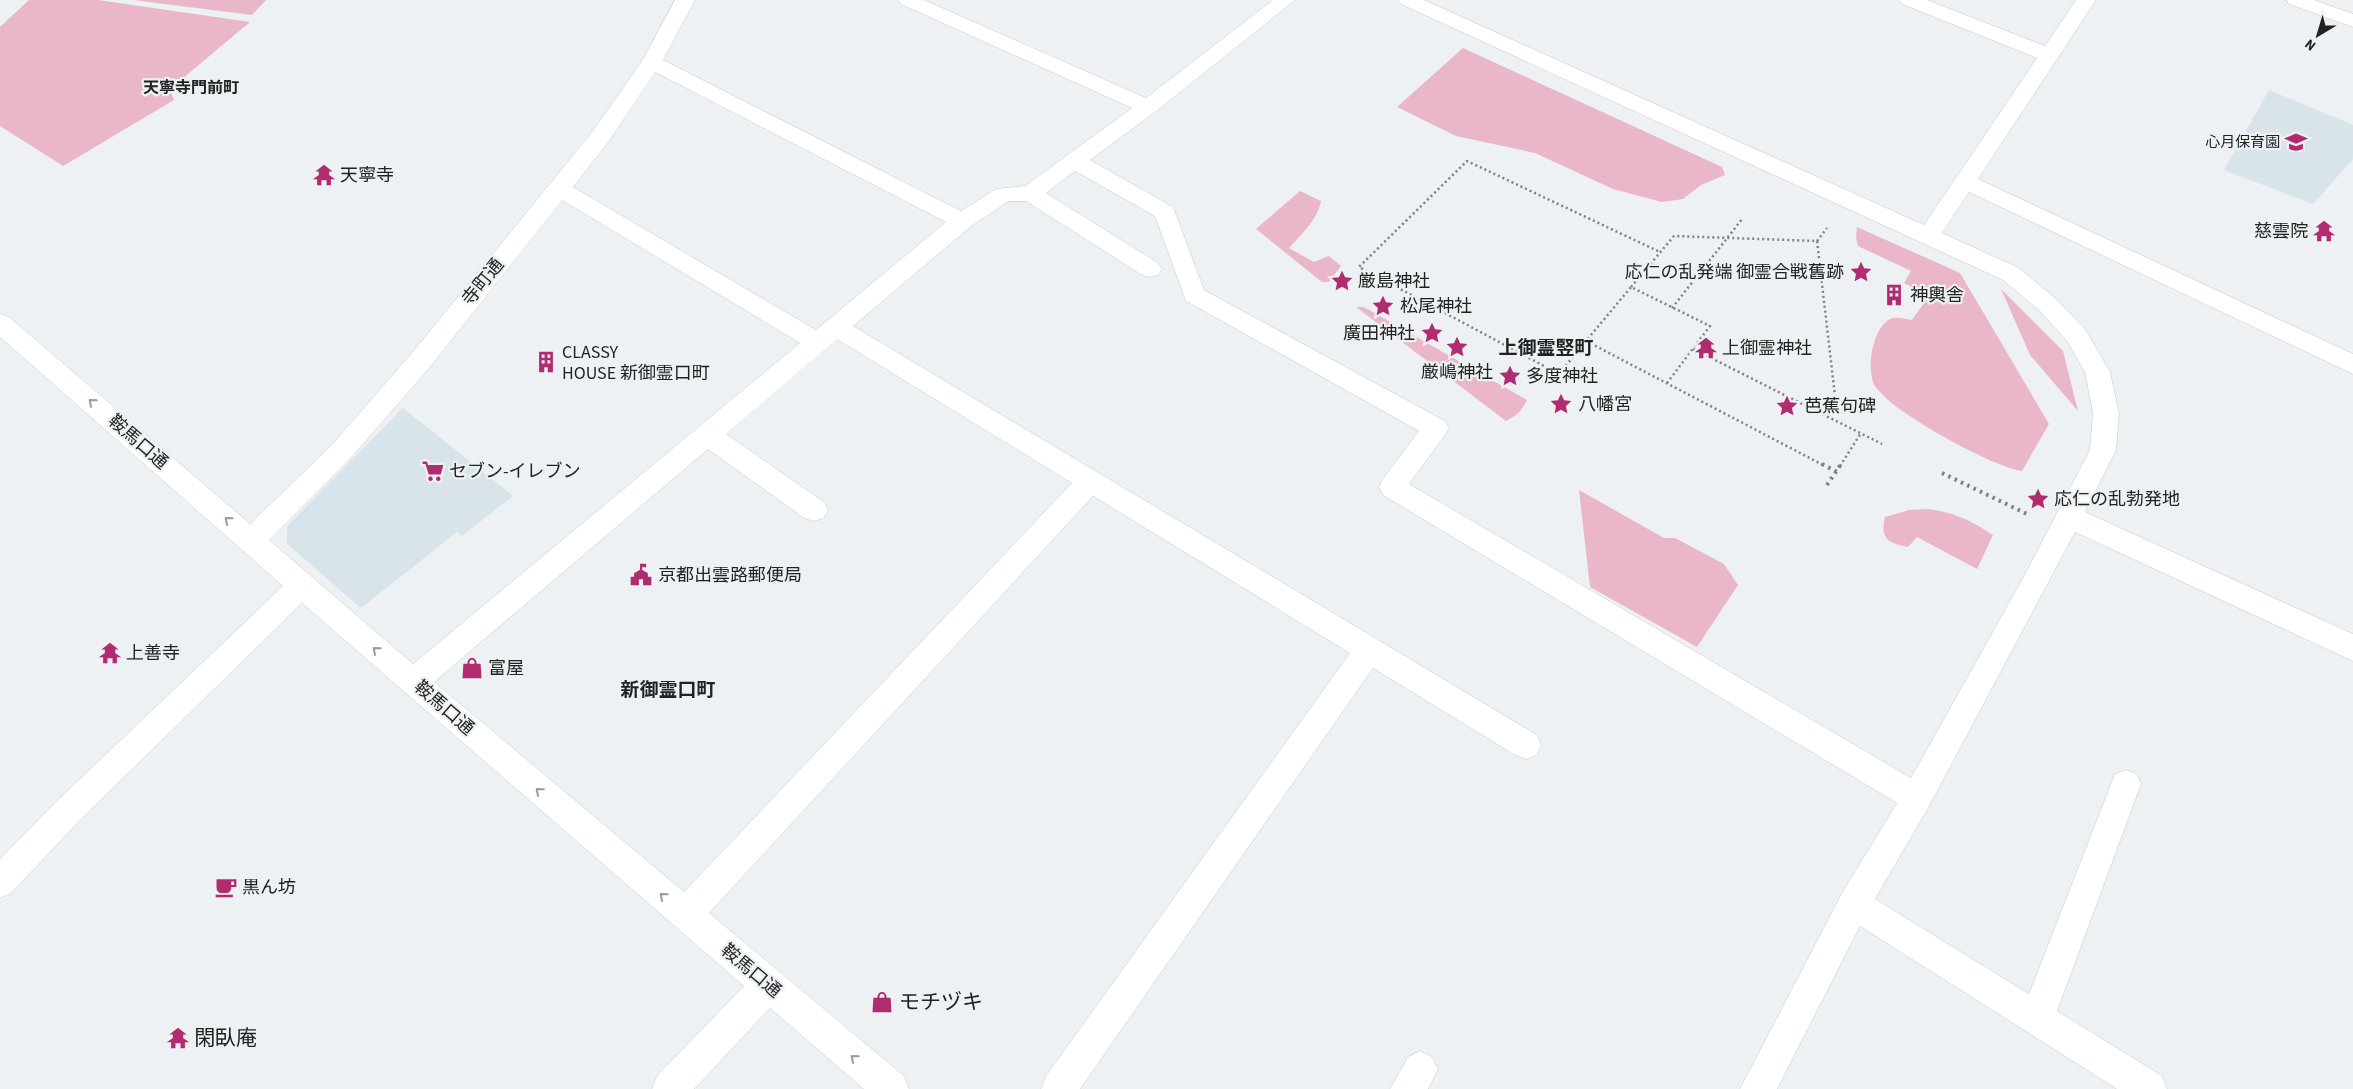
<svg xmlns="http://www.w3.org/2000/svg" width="2353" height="1089" font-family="'Source Sans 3','Noto Sans JP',sans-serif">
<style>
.built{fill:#d8e4e9}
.green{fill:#eab6ca}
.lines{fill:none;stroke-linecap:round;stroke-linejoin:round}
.minor-casing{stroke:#c5c8ca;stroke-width:1}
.path-far1{stroke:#7e8182;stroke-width:2.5;stroke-dasharray:2 3;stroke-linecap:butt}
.path{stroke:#7e8182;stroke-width:4;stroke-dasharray:2.5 4.5;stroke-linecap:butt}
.minor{fill:#fff;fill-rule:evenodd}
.oneway{stroke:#9b9c9c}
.labels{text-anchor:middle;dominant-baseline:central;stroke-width:4.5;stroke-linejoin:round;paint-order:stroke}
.far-poi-label{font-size:15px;fill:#212323;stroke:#edf1f3;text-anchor:end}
.far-neighbourhood-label{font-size:16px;font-weight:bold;fill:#212323;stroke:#edf1f3}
.poi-label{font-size:18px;fill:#212323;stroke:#edf1f3;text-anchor:start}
.street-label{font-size:18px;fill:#212323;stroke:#edf1f3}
.neighbourhood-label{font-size:19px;font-weight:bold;fill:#212323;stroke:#edf1f3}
.near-poi-label{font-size:21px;fill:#212323;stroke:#edf1f3;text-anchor:start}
</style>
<rect width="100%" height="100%" fill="#edf1f3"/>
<!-- built -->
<path class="built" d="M 2269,90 L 2353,125 L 2353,159 L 2313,204 L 2224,170 Z
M 403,408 L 513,496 L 462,536 L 457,532 L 361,608 L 287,544 L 287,526 Z"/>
<!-- green -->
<path class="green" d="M 29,0 L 98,0 L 250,22 L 170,89 L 174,100 L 63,166 L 0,126 L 0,27 Z
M 133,0 L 266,0 L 252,15 Z
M 1463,48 L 1722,167 L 1725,175 L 1701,185 L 1683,199 L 1662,202 L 1613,189 L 1535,153 L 1456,136 L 1397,107 Z
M 1300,191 L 1321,201 C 1318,219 1301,235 1289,248 L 1314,262 L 1329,256 L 1341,266 L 1329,282 L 1322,282 L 1256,229 Z
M 1857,227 L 1960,273 L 2049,424 L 2022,471 C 1993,467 1901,416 1882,394 C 1879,391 1874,386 1873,382 C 1867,365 1873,328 1890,319 C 1897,316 1905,319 1912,320 L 1929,296 L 1904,283 L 1911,271 L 1858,246 L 1856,238 Z
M 2001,289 L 2063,351 L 2078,411 L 2030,355 Z
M 1356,307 L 1364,307 L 1527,400 C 1522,411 1517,416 1506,421 Z
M 1579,490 L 1664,538 L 1675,538 L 1724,564 L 1738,585 L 1697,647 L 1590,587 Z
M 1928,509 C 1956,513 1970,520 1993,535 L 1977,569 L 1917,537 L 1908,547 C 1887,543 1880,538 1885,517 L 1909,510 Z"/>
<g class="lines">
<!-- minor casing -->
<g class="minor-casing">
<path id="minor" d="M 675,0 L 695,0 L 663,60 L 961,211 L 996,189 L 1025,186 L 1132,108 L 901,4 L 898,0 L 924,0 L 1146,98 L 1273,0 L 1295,0 L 1155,112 L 1090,160 L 1173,207 L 1204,290 L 1445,421 L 1449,428 L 1445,435 L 1409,484 L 1911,778 L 2022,580 L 2090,450 L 2093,413 L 2085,372 L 2067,341 L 2040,311 L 2003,280 L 1401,4 L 1398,0 L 1424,0 L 1924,225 L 2037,58 L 1902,4 L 1899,0 L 1927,0 L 2045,46 L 2076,0 L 2096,0 L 1978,179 L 2353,354 L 2353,374 L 1969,192 L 1942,233 L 2019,268 L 2056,299 L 2085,329 L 2110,372 L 2119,413 L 2116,450 L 2085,512 L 2353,634 L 2353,661 L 2075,532 L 1928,808 L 1875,899 L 2029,994 L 2115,774 L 2126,770 L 2137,774 L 2141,784 L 2057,1011 L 2162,1076 L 2167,1089 L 2117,1089 L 1860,926 L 1777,1089 L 1740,1089 L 1842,893 L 1897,803 L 1383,495 L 1379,487 L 1383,479 L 1419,431 L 1186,301 L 1155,216 L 1075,171 L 1046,193 L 1158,263 L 1162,269 L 1158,275 L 1150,277 L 1142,275 L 1026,201 L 1009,201 L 970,227 L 853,326 L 1537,735 L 1541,745 L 1537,755 L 1526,759 L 1515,755 L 1373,668 L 1080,1089 L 1041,1089 L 1046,1076 L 1350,653 L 1093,496 L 709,913 L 904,1076 L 909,1089 L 864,1089 L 770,1008 L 694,1089 L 652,1089 L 657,1076 L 744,986 L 302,603 L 81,819 L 11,893 L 0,898 L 0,859 L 59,799 L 283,586 L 0,337 L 0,314 L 9,317 L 250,524 L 330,447 L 412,353 L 593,131 L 642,61 ZM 655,72 L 946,222 L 816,330 L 573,187 L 609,141 ZM 562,200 L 800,343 L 413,664 L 269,540 L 348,461 L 430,367 ZM 837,339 L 1072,483 L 684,892 L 434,682 L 708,449 L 804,518 L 814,521 L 824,518 L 828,510 L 824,502 L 726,434 Z
M 2286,0 L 2314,0 L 2353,14 L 2353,27 L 2289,4 Z
M 1420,1051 L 1432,1057 L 1438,1069 L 1428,1089 L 1390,1089 L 1408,1057 Z"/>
</g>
<!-- path-far1 -->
<path class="path-far1" d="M 1817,241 L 1827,228
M 1631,287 L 1674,236 L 1817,241 L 1835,396 L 1823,415
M 1672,308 L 1743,218
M 1586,341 L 1559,374 L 1359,267 L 1467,161 L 1660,252
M 1693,349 L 1882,444
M 1667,383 L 1710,326 L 1631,287 L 1586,341 L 1825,466
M 1840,466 L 1861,433"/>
<!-- path -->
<path class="path" d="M 1822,464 L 1837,472
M 1942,473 L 2027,514
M 1827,485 L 1841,464"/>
<!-- minor -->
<use href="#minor" class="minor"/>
</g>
<!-- one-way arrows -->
<defs><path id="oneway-chevron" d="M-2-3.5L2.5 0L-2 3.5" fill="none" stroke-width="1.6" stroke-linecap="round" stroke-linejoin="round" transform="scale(1.25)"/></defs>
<g class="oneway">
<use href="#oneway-chevron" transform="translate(92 402) rotate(-139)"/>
<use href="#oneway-chevron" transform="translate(228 520) rotate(-139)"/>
<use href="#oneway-chevron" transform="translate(376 650) rotate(-139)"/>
<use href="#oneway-chevron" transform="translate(539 791) rotate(-139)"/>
<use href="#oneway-chevron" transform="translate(663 896) rotate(-139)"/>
<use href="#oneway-chevron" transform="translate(854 1058) rotate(-140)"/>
</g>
<!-- icons -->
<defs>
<g id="school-bare" transform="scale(1.725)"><path d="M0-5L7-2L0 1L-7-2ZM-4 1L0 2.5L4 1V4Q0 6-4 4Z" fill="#b12b71" stroke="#edf1f3" stroke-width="2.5" paint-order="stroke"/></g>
<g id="temple-bare" transform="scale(1.725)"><path d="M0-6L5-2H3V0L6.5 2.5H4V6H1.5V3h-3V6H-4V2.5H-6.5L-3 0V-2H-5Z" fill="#b12b71" stroke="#edf1f3" stroke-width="2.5" paint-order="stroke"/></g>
<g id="sight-bare" transform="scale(1.725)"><path d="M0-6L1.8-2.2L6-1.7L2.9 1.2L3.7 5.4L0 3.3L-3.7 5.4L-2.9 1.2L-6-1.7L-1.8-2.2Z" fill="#b12b71" stroke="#edf1f3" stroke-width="2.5" paint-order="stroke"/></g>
<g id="building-bare" transform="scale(1.725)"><path d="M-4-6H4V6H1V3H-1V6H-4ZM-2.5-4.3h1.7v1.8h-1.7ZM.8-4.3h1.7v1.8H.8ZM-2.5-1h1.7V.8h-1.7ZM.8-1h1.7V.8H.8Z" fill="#b12b71" stroke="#edf1f3" stroke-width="2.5" paint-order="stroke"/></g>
<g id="supermarket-bare" transform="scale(1.725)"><path d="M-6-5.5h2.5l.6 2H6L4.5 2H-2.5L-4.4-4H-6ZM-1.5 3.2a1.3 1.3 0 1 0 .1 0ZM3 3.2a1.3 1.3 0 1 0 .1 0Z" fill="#b12b71" stroke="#edf1f3" stroke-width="2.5" paint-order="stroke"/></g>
<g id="civic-bare" transform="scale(1.725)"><path d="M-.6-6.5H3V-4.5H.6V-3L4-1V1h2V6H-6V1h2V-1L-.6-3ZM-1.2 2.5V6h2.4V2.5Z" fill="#b12b71" stroke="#edf1f3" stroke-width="2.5" paint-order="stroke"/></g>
<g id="shop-bare" transform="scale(1.725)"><path d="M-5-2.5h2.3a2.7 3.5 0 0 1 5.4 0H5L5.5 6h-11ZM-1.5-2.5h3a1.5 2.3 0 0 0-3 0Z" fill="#b12b71" stroke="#edf1f3" stroke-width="2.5" paint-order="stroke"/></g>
<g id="cafe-bare" transform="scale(1.725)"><path d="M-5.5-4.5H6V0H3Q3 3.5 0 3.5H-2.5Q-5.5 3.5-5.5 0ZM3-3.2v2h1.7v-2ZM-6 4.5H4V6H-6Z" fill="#b12b71" stroke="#edf1f3" stroke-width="2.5" paint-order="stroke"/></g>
</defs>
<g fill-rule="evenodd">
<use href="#school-bare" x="2296" y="142"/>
<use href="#temple-bare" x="324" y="175"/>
<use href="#temple-bare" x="2324" y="231"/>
<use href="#sight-bare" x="1861" y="272"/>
<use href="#sight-bare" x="1342" y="281"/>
<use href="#building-bare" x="1894" y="295"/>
<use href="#sight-bare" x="1383" y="306"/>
<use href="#sight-bare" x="1432" y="333"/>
<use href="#sight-bare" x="1457" y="347"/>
<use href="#temple-bare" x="1706" y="348"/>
<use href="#building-bare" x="546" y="362"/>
<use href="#sight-bare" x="1510" y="376"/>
<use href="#sight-bare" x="1561" y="404"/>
<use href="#sight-bare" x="1787" y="406"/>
<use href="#supermarket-bare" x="433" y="471"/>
<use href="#sight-bare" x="2038" y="499"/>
<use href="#civic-bare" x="641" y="575"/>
<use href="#temple-bare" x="110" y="653"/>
<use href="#shop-bare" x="472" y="668"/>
<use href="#cafe-bare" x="226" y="887"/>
<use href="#shop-bare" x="882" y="1002"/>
<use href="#temple-bare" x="178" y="1038"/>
</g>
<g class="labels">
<!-- far-poi labels -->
<g class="far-poi-label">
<text x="2280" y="142">心月保育園</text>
</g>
<!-- far-neighbourhood labels -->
<g class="far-neighbourhood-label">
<text x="191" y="88">天寧寺門前町</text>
</g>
<!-- poi labels -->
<g class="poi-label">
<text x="340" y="175">天寧寺</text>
<text x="2308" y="231" text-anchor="end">慈雲院</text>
<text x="1844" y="272" text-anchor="end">応仁の乱発端 御霊合戦舊跡</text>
<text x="1358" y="281">厳島神社</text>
<text x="1910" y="295">神輿舎</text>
<text x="1400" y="306">松尾神社</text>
<text x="1415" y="333" text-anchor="end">廣田神社</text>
<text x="1722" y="348">上御霊神社</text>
<text x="562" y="352">CLASSY<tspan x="562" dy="21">HOUSE 新御霊口町</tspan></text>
<text x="1457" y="372" text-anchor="middle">厳嶋神社</text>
<text x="1526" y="376">多度神社</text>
<text x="1578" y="404">八幡宮</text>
<text x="1804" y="406">芭蕉句碑</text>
<text x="449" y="471">セブン-イレブン</text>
<text x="2054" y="499">応仁の乱勃発地</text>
<text x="658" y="575">京都出雲路郵便局</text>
<text x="126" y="653">上善寺</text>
<text x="488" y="668">富屋</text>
<text x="242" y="887">黒ん坊</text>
</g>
<!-- street labels -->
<g class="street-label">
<text transform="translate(483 282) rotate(-51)">寺町通</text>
<text transform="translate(138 442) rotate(41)">鞍馬口通</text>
<text transform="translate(444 708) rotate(41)">鞍馬口通</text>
<text transform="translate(751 971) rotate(40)">鞍馬口通</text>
</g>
<!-- neighbourhood labels -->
<g class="neighbourhood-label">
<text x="1546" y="348">上御霊竪町</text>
<text x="668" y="690">新御霊口町</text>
</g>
<!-- near-poi labels -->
<g class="near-poi-label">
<text x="899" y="1002">モチヅキ</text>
<text x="194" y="1038">閑臥庵</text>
</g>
</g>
<!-- north arrow -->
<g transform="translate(2318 35) rotate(218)" stroke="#edf1f3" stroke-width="4" paint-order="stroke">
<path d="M0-4L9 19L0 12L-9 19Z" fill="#212323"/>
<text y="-8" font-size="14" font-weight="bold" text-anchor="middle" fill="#212323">N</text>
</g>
</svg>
